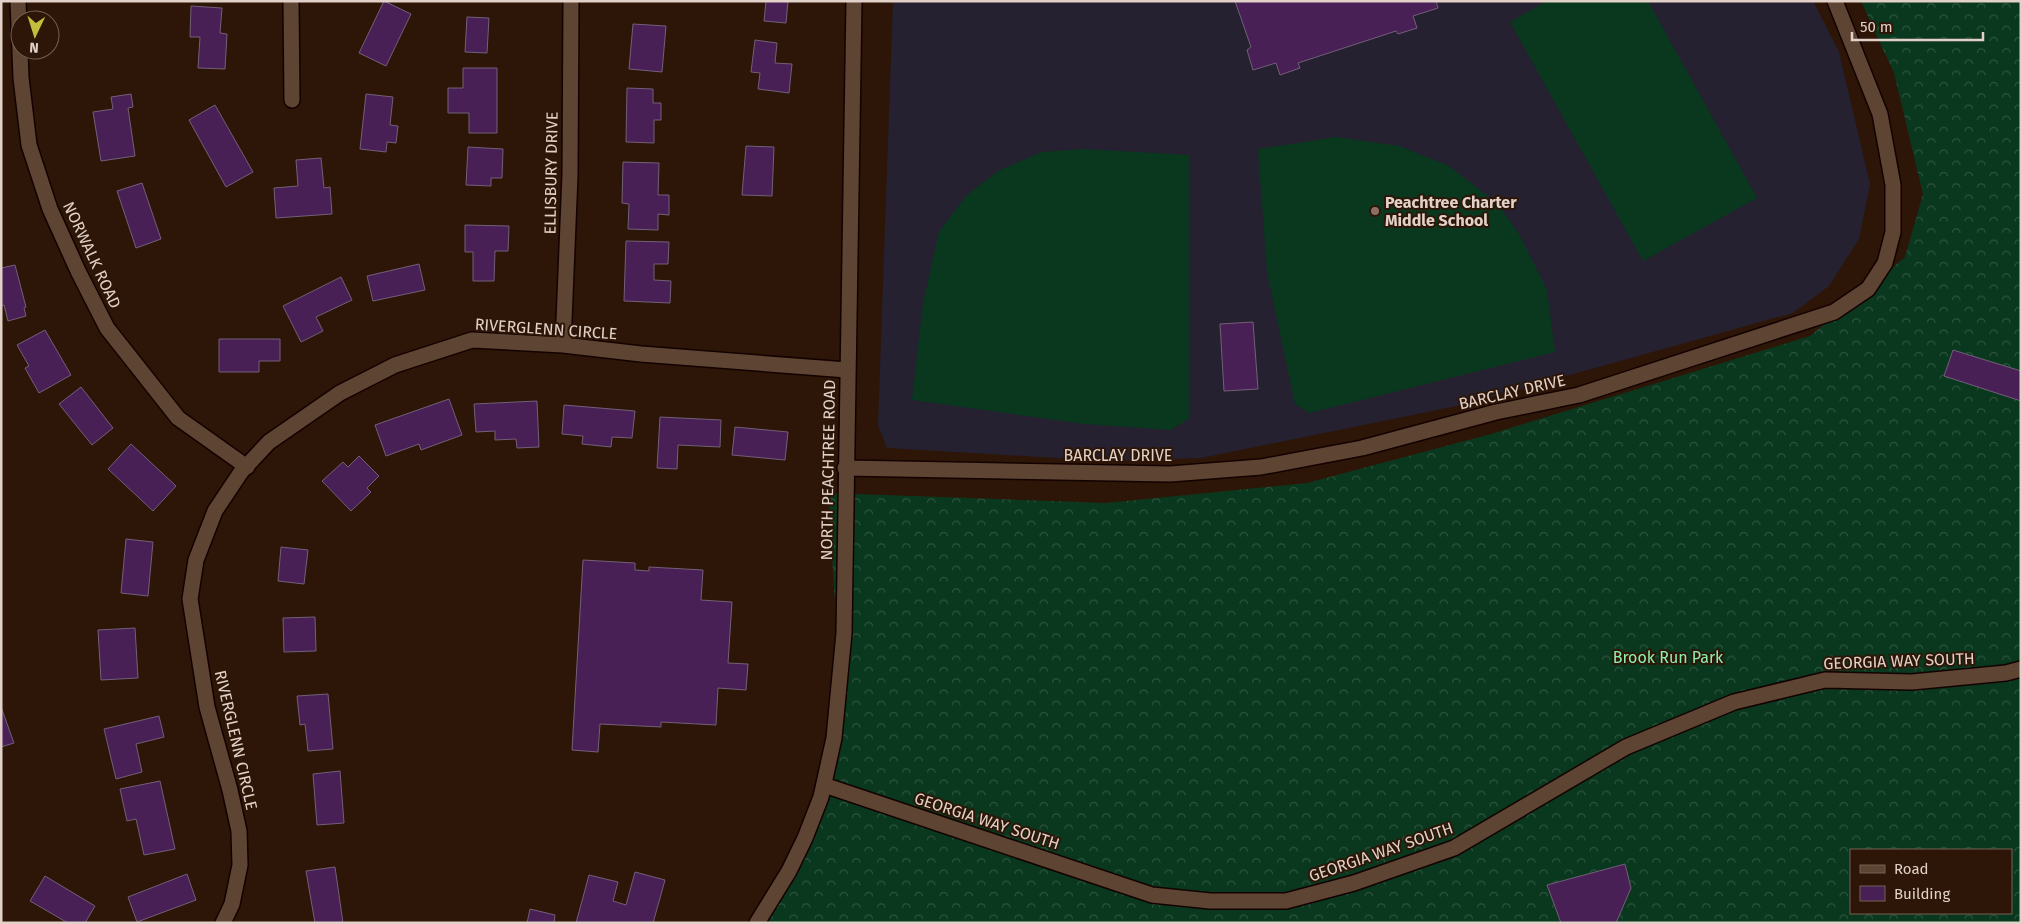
<svg xmlns="http://www.w3.org/2000/svg" width="2022" height="924" font-family="'Fira Sans',sans-serif">
<style>
.education{fill:#252131}
.grass{fill:#09381e}
.forest{fill:url(#forest-crowns);fill-rule:evenodd}
.building{fill:#492056;stroke:#725f78}
.lines{fill:none;stroke-linecap:round;stroke-linejoin:round}
.minor-casing{stroke:#140200;stroke-width:18}
.tertiary-casing{stroke:#140200;stroke-width:18}
.minor{stroke:#5e4433;stroke-width:15}
.tertiary{stroke:#5e4433;stroke-width:15}
.education-dot{fill:#8d6e63;stroke:#2d1607;stroke-width:2}
.labels{text-anchor:middle;dominant-baseline:central;stroke-width:4;stroke-linejoin:round;paint-order:stroke}
.street-label{font-size:16px;fill:#e2d1c8;stroke:#2d1607}
.poi-label{font-size:16px;font-weight:bold;fill:#e2d1c8;stroke:#2d1607;text-anchor:start}
.park-label{font-size:16px;fill:#8defae;stroke:#2d1607}
</style>
<defs>
<pattern id="forest-crowns" width="20" height="18" patternUnits="userSpaceOnUse" patternTransform="scale(1.25)"><rect width="20" height="18" fill="#09381e"/><path d="M2 6a3 3 0 1 1 6 0M12 15a3 3 0 1 1 6 0" fill="none" stroke="#2d543d"/></pattern>
</defs>
<rect width="100%" height="100%" fill="#2d1607"/>
<!-- education -->
<path class="education" d="M 893,1 L 1813,1 L 1839,52 L 1870,184 L 1859,239 L 1829,286 L 1793,313 L 1462,405 L 1201,458 L 1107,461 L 887,448 L 878,425 Z"/>
<!-- grass -->
<path class="grass" d="M 1547,1 L 1648,1 L 1757,198 L 1643,261 L 1510,22 Z
M 1336,137 L 1399,146 L 1449,166 L 1498,204 L 1519,234 L 1547,290 L 1555,352 L 1309,413 L 1295,404 L 1267,272 L 1258,149 Z
M 1083,149 L 1190,155 L 1190,418 L 1171,430 L 1084,424 L 912,400 L 923,303 L 939,232 L 966,196 L 998,171 L 1042,152 Z"/>
<!-- forest -->
<path class="forest" d="M 1861,1 L 2021,1 L 2021,923 L 757,923 L 824,785 L 842,711 L 828,493 L 1106,503 L 1307,483 L 1491,434 L 1810,336 L 1905,257 L 1923,194 L 1894,73 ZM 1851,850 L 2011,850 L 2011,913 L 1851,913 Z"/>
<!-- building -->
<path class="building" d="M 384,1 L 411,14 L 386,66 L 359,53 Z
M 766,1 L 788,1 L 786,23 L 764,21 Z
M 1235,1 L 1436,1 L 1438,8 L 1413,16 L 1417,28 L 1398,34 L 1396,31 L 1298,63 L 1300,68 L 1280,75 L 1276,63 L 1253,70 L 1247,50 L 1251,47 Z
M 191,6 L 222,8 L 220,33 L 227,34 L 225,69 L 198,68 L 200,37 L 190,37 Z
M 467,17 L 489,18 L 487,53 L 465,52 Z
M 633,24 L 666,26 L 662,72 L 629,69 Z
M 755,40 L 777,43 L 775,63 L 792,64 L 789,93 L 758,89 L 760,73 L 751,72 Z
M 463,68 L 497,68 L 497,133 L 469,133 L 469,113 L 448,113 L 448,88 L 463,88 Z
M 627,88 L 653,89 L 653,103 L 661,103 L 661,120 L 654,120 L 654,143 L 626,142 Z
M 131,94 L 133,107 L 128,108 L 135,156 L 101,161 L 93,112 L 113,109 L 111,97 Z
M 366,94 L 393,97 L 390,125 L 398,126 L 396,143 L 387,142 L 386,152 L 360,149 Z
M 215,105 L 253,172 L 226,187 L 189,120 Z
M 746,146 L 774,147 L 772,196 L 742,195 Z
M 468,147 L 503,149 L 502,178 L 491,178 L 491,186 L 466,185 Z
M 321,158 L 324,188 L 330,187 L 332,214 L 276,218 L 274,188 L 298,186 L 296,160 Z
M 623,162 L 659,163 L 658,195 L 669,195 L 669,215 L 658,214 L 658,230 L 628,229 L 629,204 L 622,203 Z
M 142,183 L 161,239 L 136,248 L 117,191 Z
M 465,225 L 509,226 L 508,251 L 495,251 L 494,281 L 473,281 L 473,252 L 465,252 Z
M 626,241 L 669,242 L 668,264 L 654,264 L 654,280 L 671,281 L 670,303 L 624,301 Z
M 419,264 L 425,290 L 373,301 L 367,276 Z
M 15,265 L 26,307 L 24,308 L 26,316 L 8,321 L 4,305 L 1,306 L 1,268 Z
M 341,277 L 352,300 L 316,317 L 323,331 L 301,342 L 283,306 Z
M 1253,322 L 1258,389 L 1224,391 L 1220,324 Z
M 45,330 L 71,375 L 39,393 L 25,368 L 29,366 L 17,345 Z
M 219,339 L 280,339 L 280,361 L 259,361 L 259,372 L 219,372 Z
M 1953,350 L 2021,371 L 2021,401 L 1944,376 Z
M 81,387 L 113,428 L 92,445 L 59,404 Z
M 449,399 L 462,435 L 421,450 L 419,444 L 386,456 L 375,425 Z
M 537,401 L 539,447 L 517,448 L 516,439 L 495,440 L 495,431 L 476,432 L 474,404 Z
M 564,405 L 635,411 L 632,438 L 612,437 L 611,447 L 582,444 L 583,436 L 562,434 Z
M 660,417 L 721,420 L 720,447 L 678,445 L 677,469 L 657,468 Z
M 735,427 L 788,432 L 785,460 L 732,455 Z
M 131,444 L 176,486 L 153,511 L 108,469 Z
M 359,456 L 379,476 L 367,488 L 371,492 L 351,511 L 322,481 L 343,462 L 348,467 Z
M 126,539 L 153,542 L 148,596 L 121,593 Z
M 281,547 L 308,550 L 304,584 L 278,581 Z
M 583,560 L 635,563 L 635,570 L 649,571 L 649,567 L 703,570 L 701,600 L 732,602 L 728,663 L 748,664 L 746,690 L 718,688 L 716,725 L 661,722 L 661,727 L 600,724 L 598,752 L 572,750 Z
M 315,617 L 316,651 L 284,652 L 283,618 Z
M 135,628 L 138,678 L 101,680 L 98,630 Z
M 328,694 L 333,749 L 308,751 L 305,724 L 300,725 L 297,696 Z
M 1,707 L 14,743 L 1,747 Z
M 159,716 L 164,737 L 136,744 L 142,772 L 116,779 L 104,729 Z
M 340,771 L 344,823 L 317,825 L 313,774 Z
M 160,781 L 175,849 L 144,855 L 136,819 L 127,821 L 120,789 Z
M 1625,864 L 1631,888 L 1616,923 L 1561,923 L 1547,885 Z
M 335,867 L 343,923 L 315,923 L 306,871 Z
M 635,872 L 665,880 L 653,923 L 576,923 L 589,875 L 618,882 L 613,901 L 626,905 Z
M 187,874 L 196,900 L 137,922 L 128,897 Z
M 45,876 L 95,906 L 85,923 L 68,923 L 30,901 Z
M 530,909 L 555,915 L 554,923 L 527,923 Z"/>
<g class="lines">
<!-- minor casing -->
<g class="minor-casing">
<path id="minor" d="M 18,1 L 21,78 L 29,145 L 50,209 L 78,271 L 107,328 L 178,418 L 247,467
M 291,1 L 292,100
M 563,345 L 570,175 L 571,1
M 845,468 L 1170,474 L 1261,467 L 1362,448 L 1496,412 L 1579,395 L 1834,312 L 1868,289 L 1885,263 L 1893,232 L 1893,185 L 1880,114 L 1835,1
M 824,785 L 1152,895 L 1210,901 L 1286,901 L 1354,883 L 1454,848 L 1626,747 L 1734,702 L 1825,680 L 1912,682 L 2006,673 L 2021,669
M 223,923 L 232,904 L 240,865 L 239,831 L 230,790 L 207,707 L 190,599 L 196,560 L 215,511 L 241,472 L 269,442 L 340,393 L 395,365 L 472,340 L 563,345 L 641,354 L 847,370"/>
</g>
<!-- tertiary casing -->
<g class="tertiary-casing">
<path id="tertiary" d="M 757,923 L 789,871 L 805,838 L 821,797 L 834,738 L 844,633 L 854,1"/>
</g>
<!-- minor -->
<use href="#minor" class="minor"/>
<!-- tertiary -->
<use href="#tertiary" class="tertiary"/>
</g>
<!-- markers -->
<circle class="education-dot" cx="1375" cy="211" r="5"/>
<g class="labels">
<!-- street labels -->
<g class="street-label">
<text transform="translate(551 173) rotate(-89)">ELLISBURY DRIVE</text>
<text transform="translate(92 255) rotate(65)">NORWALK ROAD</text>
<text transform="translate(546 329) rotate(4)">RIVERGLENN CIRCLE</text>
<text transform="translate(1512 392) rotate(-13)">BARCLAY DRIVE</text>
<text x="1118" y="455">BARCLAY DRIVE</text>
<text transform="translate(828 470) rotate(-89)">NORTH PEACHTREE ROAD</text>
<text transform="translate(1899 661) rotate(-2)">GEORGIA WAY SOUTH</text>
<text transform="translate(236 740) rotate(77)">RIVERGLENN CIRCLE</text>
<text transform="translate(987 821) rotate(18)">GEORGIA WAY SOUTH</text>
<text transform="translate(1381 852) rotate(-19)">GEORGIA WAY SOUTH</text>
</g>
<!-- poi labels -->
<g class="poi-label">
<text x="1385" y="202">Peachtree Charter<tspan x="1385" dy="18">Middle School</tspan></text>
</g>
<!-- park labels -->
<g class="park-label">
<text x="1668" y="657">Brook Run Park</text>
</g>
</g>
<!-- border -->
<rect width="2022" height="924" fill="none" stroke="#e2d1c8" stroke-width="5"/>
<!-- legend -->
<rect x="1850" y="849" width="162" height="65" fill="#2d1607" stroke="#756154"/>
<rect x="1860" y="865" width="25" height="8" fill="#5e4433" stroke="#756154"/>
<text x="1894" y="874" font-size="15" fill="#e2d1c8">Road</text>
<rect x="1860" y="886" width="25" height="15" fill="#492056" stroke="#756154"/>
<text x="1894" y="899" font-size="15" fill="#e2d1c8">Building</text>
<!-- north arrow -->
<g transform="translate(35 35) rotate(184)"><circle r="24" fill="#2d1607" stroke="#756154"/>
<path d="M0-4L9 19L0 12L-9 19Z" fill="#c2bd3f"/>
<text y="-8" font-size="14" font-weight="bold" text-anchor="middle" fill="#e2d1c8">N</text>
</g>
<!-- scale -->
<path d="M1852 32v8h131v-8" fill="none" stroke="#e2d1c8" stroke-width="2.5"/>
<text x="1860" y="32" font-size="15" fill="#e2d1c8" stroke="#2d1607" stroke-width="4" paint-order="stroke">50 m</text>
</svg>
